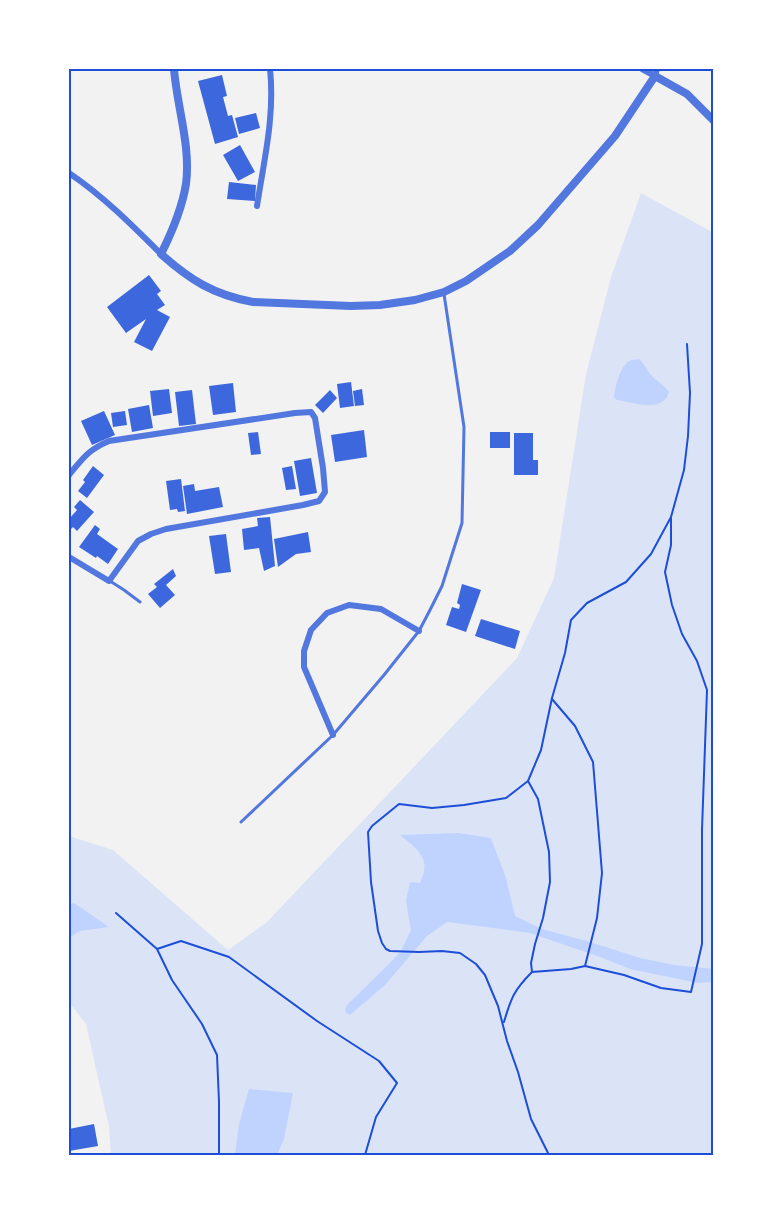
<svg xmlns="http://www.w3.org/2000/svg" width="783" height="1224" font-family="'Public Sans',sans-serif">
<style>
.green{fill:#dbe4f7}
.water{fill:#bfd3fe}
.building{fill:#3d67dc}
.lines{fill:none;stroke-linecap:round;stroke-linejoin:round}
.path{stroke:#1d4ed8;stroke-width:2}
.service{stroke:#5277de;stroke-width:3}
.minor{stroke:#5277de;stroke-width:6}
.tertiary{stroke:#5277de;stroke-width:8}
.neatline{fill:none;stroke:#1d4ed8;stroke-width:2}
</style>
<rect width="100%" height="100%" fill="#f2f2f2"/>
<!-- green -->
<path class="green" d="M 641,193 L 714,233 L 714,1155 L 111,1155 L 109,1127 L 86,1024 L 69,1002 L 69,836 L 113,850 L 228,950 L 267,922 L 517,658 L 554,578 L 586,374 L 611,277 Z"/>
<!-- water -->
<path class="water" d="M 639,359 C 645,364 646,369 651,375 C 657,382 664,384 669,392 C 663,414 632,402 617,400 L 614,397 C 615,386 620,367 629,361 C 632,359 636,360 639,359 Z
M 458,833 L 491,838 L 506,878 L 515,916 L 542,929 L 590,942 L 640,958 L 674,965 L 714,969 L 714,982 L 698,983 L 630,969 L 600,957 L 530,933 L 447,922 L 427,936 L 385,985 L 350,1015 L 346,1013 L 345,1009 L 348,1004 L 389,964 L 401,951 L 411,930 L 406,901 L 410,882 L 420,883 C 432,858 418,850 400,835 Z
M 74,903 L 109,927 L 80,931 L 69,938 L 69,904 Z
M 249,1089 L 293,1093 L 284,1139 L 277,1155 L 235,1155 L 239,1124 Z"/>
<!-- building -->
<path class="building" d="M 222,75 L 227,96 L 223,97 L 228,116 L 232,115 L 238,137 L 215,144 L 198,81 Z
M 256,113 L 260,128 L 239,134 L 235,118 Z
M 240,145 L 255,172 L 238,181 L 223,155 Z
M 229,182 L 256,185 L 255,201 L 227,199 Z
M 149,275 L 161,291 L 157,294 L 165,305 L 157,310 L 170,317 L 152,351 L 134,342 L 146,319 L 126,333 L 107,307 Z
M 351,382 L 354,406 L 340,408 L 337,384 Z
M 233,383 L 236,412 L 213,415 L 209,386 Z
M 169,389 L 172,413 L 153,416 L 150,391 Z
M 362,389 L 364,405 L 355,406 L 353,391 Z
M 192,390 L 196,424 L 179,426 L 175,392 Z
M 330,390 L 337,398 L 323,413 L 315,405 Z
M 149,405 L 153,428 L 132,432 L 128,409 Z
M 104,411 L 115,435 L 92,445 L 81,421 Z
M 125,411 L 127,425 L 113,427 L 111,413 Z
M 364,430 L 367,457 L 335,462 L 331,435 Z
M 258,432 L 261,454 L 251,455 L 248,433 Z
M 490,432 L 510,432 L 510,448 L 490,448 Z
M 514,433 L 533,433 L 533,460 L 538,460 L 538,475 L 514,475 Z
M 311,458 L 317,493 L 300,496 L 294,461 Z
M 93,466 L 104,475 L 87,498 L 78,491 L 85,482 L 83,480 Z
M 292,466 L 296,489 L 286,490 L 282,468 Z
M 181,479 L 185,511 L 178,512 L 177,509 L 170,510 L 166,481 Z
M 194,484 L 195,491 L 219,487 L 223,507 L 187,514 L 183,486 Z
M 80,500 L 94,512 L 77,531 L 73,527 L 69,531 L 69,519 L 77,510 L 74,507 Z
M 270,517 L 275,566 L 264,571 L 259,548 L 244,550 L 242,529 L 258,526 L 257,518 Z
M 95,525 L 100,529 L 97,534 L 118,549 L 108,564 L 97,556 L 96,558 L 79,547 Z
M 308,532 L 311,552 L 296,554 L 278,567 L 274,539 Z
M 226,534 L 231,572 L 215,574 L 209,536 Z
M 173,569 L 176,576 L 166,585 L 175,595 L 160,608 L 148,594 L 157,587 L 154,584 Z
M 462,584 L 481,590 L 466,632 L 446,625 L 452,607 L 459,609 L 460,605 L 457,603 Z
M 481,619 L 520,631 L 515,649 L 475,636 Z
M 94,1124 L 98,1146 L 69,1151 L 69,1129 Z"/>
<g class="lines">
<!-- path -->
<path class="path" d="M 552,699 L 575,726 L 593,762 L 602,873 L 597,918 L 585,966
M 528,781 L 538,799 L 549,852 L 550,882 L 543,918 L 535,944 L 531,963 L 532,972
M 116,913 L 157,949 L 172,980 L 202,1024 L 217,1055 L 219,1102 L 219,1155
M 157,949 L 181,941 L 229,957 L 317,1021 L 379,1061 L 397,1083 L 376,1117 L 365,1155
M 504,1022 C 511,998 514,990 532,972 L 571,969 L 585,966 L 624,975 L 661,988 L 691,992 L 702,944 L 702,830 L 707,690 L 697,661 L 682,634 L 672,605 L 665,572 L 671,545 L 671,518
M 549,1155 L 531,1119 L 518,1072 L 507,1041 L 498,1006 L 485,975 L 476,964 L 460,953 L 442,951 L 419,952 L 390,951 L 386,949 L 382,943 L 378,931 L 371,882 L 368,832 L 372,826 L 399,804 L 432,808 L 464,805 L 506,798 L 528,781 L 541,750 L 552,698 L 565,653 L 571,620 L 587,603 L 626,582 L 651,554 L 671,517 L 684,470 L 688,436 L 690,393 L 687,344"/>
<!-- service -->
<path class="service" d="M 110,581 L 124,590 L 140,602
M 241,822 L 333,735 L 384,675 L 419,631 L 430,610 L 442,586 L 462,523 L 464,427 L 444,294"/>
<!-- minor -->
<path class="minor" d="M 642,69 L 655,76 L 657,69
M 69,173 C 103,196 132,225 161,254
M 257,206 C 264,160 275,116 270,69
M 69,475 C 83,458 88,450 109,441 L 295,413 L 311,412 L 315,418 L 323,468 L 325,492 L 319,501 L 303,505 L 166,529 L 151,534 L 138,541 L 109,581 L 69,557
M 333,735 L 304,667 L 304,651 L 311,630 L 327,613 L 349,605 L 381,609 L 419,631"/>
<!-- tertiary -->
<path class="tertiary" d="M 174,69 C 177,107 191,146 186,184 C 182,209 172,232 161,254 C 190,280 214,295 253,302 L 351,306 L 380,305 L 415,300 L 444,292 L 466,281 L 510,251 L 538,225 L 615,136 L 655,76 L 687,94 L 714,121"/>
</g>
<!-- border -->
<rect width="783" height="1224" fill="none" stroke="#ffffff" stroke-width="141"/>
<rect x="70" y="70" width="642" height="1084" class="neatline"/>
</svg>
